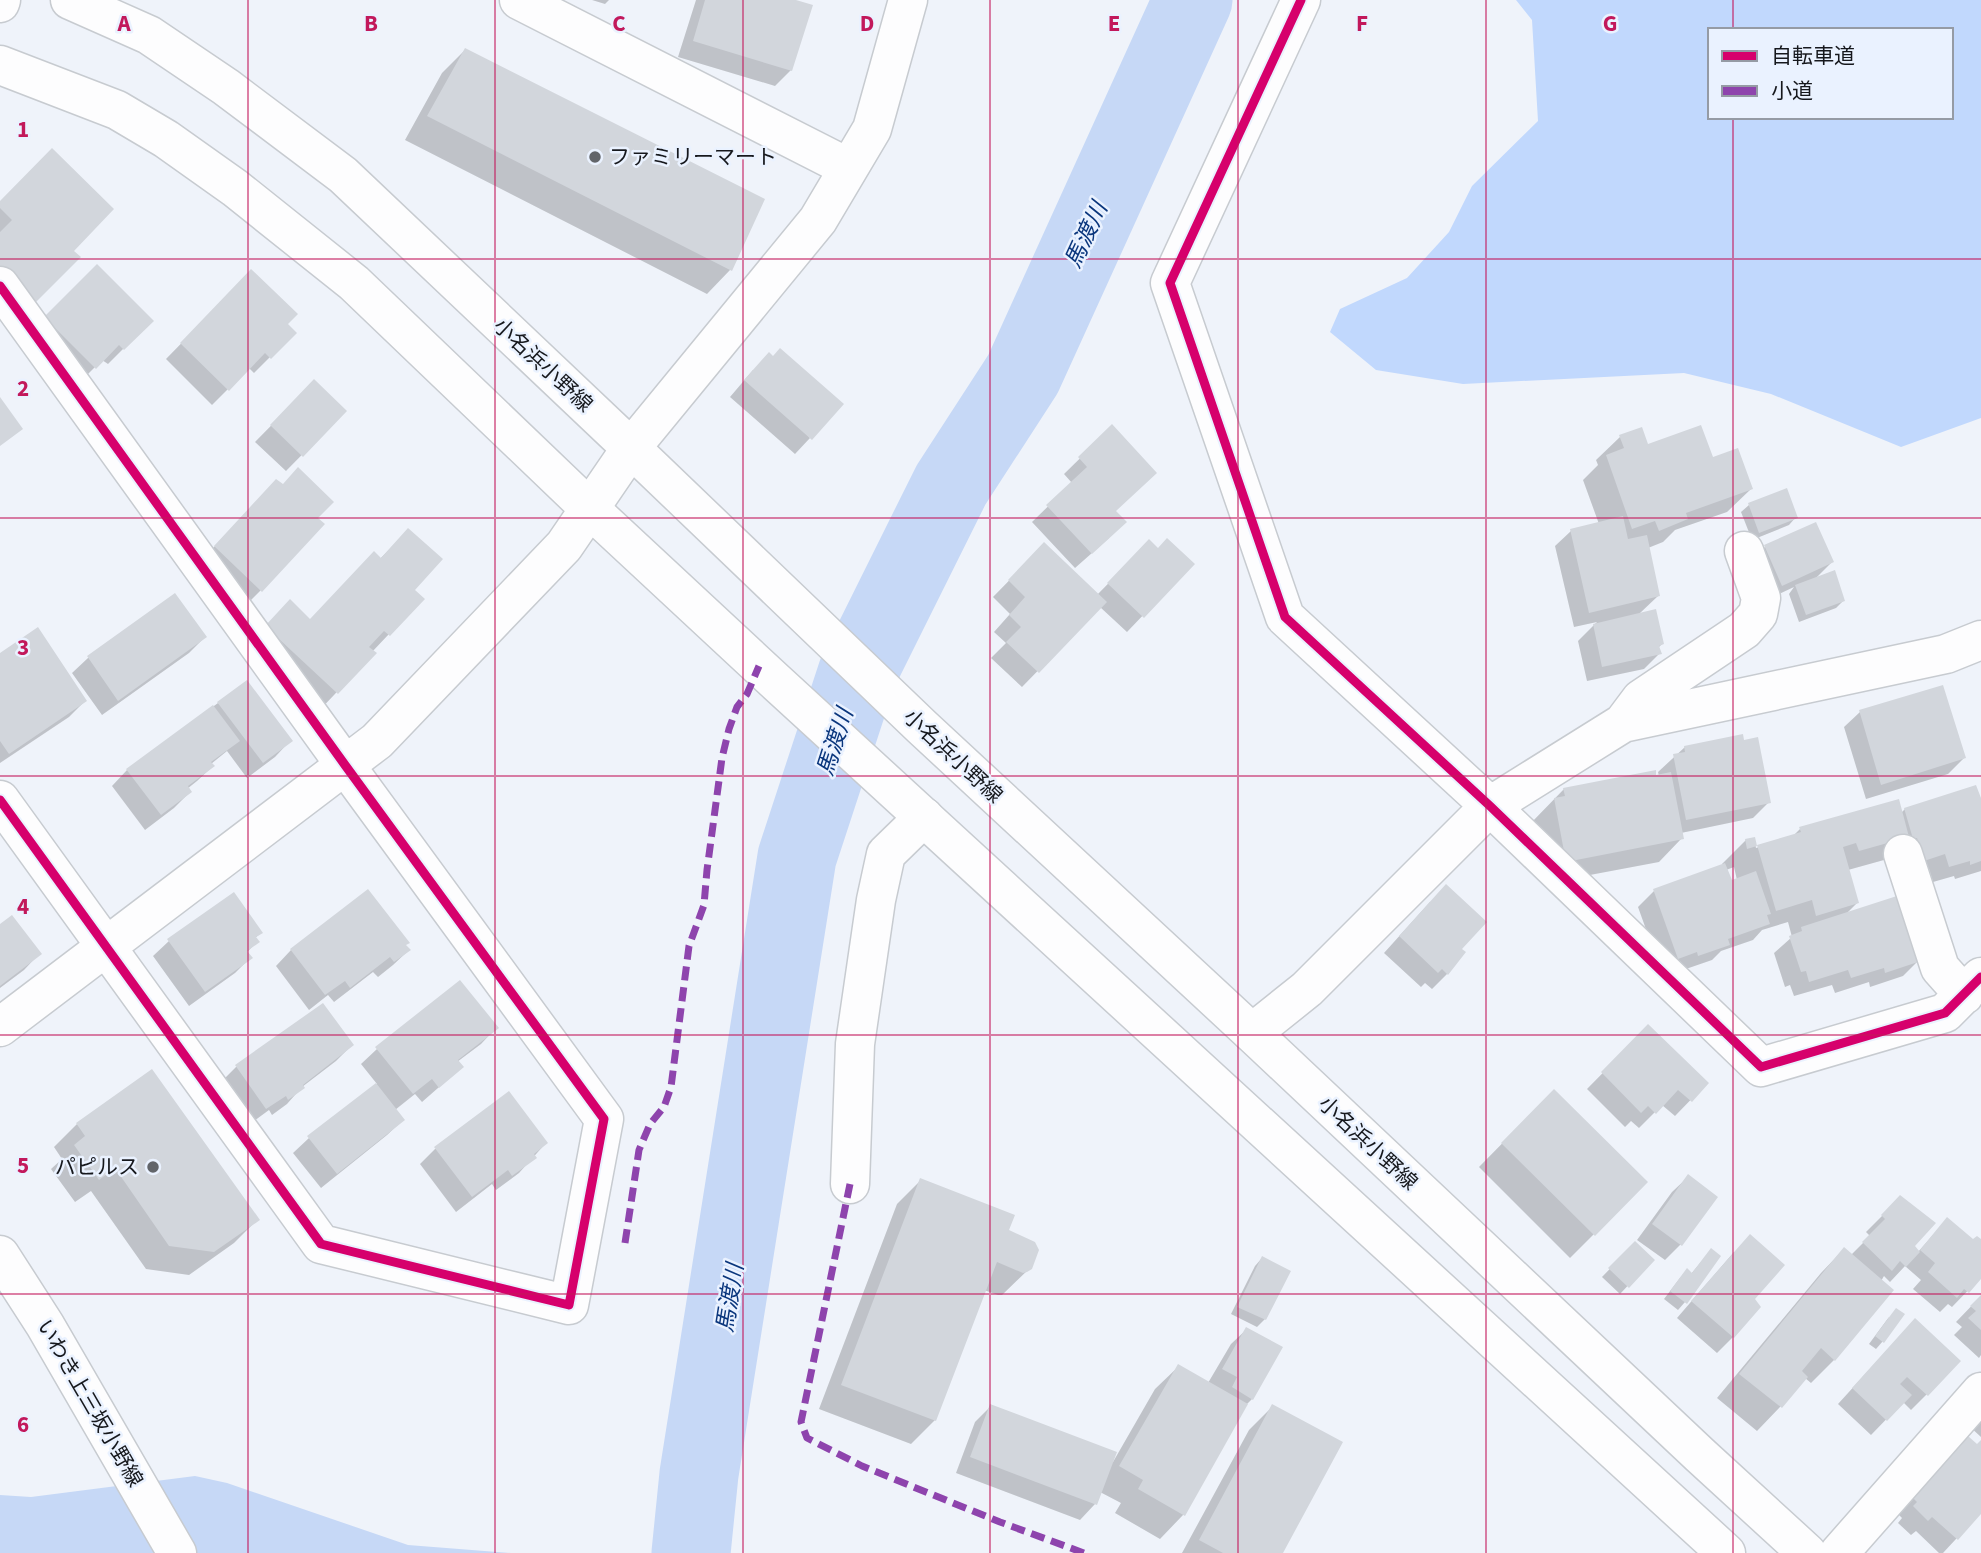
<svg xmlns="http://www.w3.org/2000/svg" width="1981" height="1553" font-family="'Source Sans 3','Noto Sans JP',sans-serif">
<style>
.green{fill:#c1d8fd;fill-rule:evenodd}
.water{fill:#c6d8f6}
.shadow{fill:#0003;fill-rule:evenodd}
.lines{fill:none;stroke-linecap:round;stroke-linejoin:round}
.river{stroke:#c6d8f6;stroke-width:79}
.building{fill:#d2d6dc}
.street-casing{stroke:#c7cbd0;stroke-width:41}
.primary-casing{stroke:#c7cbd0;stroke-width:41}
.street{stroke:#fdfdfe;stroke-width:38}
.primary{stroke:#fdfdfe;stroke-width:38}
.quiet{stroke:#8e44ad;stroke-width:7;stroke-dasharray:14 7;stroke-linecap:butt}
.cycleway-casing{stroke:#eaf2ff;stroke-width:13}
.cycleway{stroke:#d6006c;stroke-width:9}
.grid{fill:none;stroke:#c2185b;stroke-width:2;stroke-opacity:0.55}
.poi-dot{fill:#62656a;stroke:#eaf2ff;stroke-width:2.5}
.labels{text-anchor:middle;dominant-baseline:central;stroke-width:5;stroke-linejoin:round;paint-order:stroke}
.poi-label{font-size:21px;fill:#16181d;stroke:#eaf2ff;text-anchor:start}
.street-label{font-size:21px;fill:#16181d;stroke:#eaf2ff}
.water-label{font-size:23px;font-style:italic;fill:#0a367d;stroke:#eaf2ff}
.grid-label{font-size:23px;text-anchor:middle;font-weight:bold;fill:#c2185b;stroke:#eaf2ff;stroke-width:5;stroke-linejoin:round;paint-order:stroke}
</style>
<rect width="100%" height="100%" fill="#eff3fa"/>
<!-- green -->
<path class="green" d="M 1516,0 L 1981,0 L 1981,418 L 1901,447 L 1771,394 L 1684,373 L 1463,384 L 1376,370 L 1330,332 L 1340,309 L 1407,278 L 1449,232 L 1472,186 L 1538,121 L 1532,20 ZM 1710,30 L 1951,30 L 1951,117 L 1710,117 Z"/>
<!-- water -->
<path class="water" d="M 195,1476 L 227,1483 L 408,1545 L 511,1553 L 0,1553 L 0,1495 L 31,1497 Z"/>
<!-- shadow -->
<path class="shadow" d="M 592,0 L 609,0 L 605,4 Z
M 696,0 L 790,0 L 791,70 L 775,86 L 678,57 Z
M 465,50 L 763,200 L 730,270 L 707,294 L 405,140 L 442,73 Z
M 0,203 L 71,251 L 78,257 L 12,324 L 0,313 Z
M 97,266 L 151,321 L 108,364 L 102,360 L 79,383 L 29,333 Z
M 252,271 L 286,324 L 294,333 L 254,373 L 249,368 L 212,405 L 166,359 Z
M 753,370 L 810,438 L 795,454 L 730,397 Z
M 314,382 L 345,411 L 286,471 L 255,442 Z
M 1112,427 L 1115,511 L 1109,538 L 1075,568 L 1032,522 L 1072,483 L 1064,474 Z
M 1620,437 L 1647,446 L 1712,459 L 1751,489 L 1727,512 L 1675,530 L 1663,542 L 1648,548 L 1658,596 L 1639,614 L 1662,644 L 1658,648 L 1660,653 L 1644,669 L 1587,681 L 1578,641 L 1597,622 L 1574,627 L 1555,546 L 1571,531 L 1599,524 L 1583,480 L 1598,465 L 1596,460 Z
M 261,497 L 316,518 L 261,590 L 245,606 L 199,563 Z
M 1749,505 L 1796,517 L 1789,525 L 1752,540 L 1741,512 Z
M 408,530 L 413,590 L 422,599 L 372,652 L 374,653 L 314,716 L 243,651 L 310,620 L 380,559 Z
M 1149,542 L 1158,550 L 1192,564 L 1127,632 L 1100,607 L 1022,687 L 991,658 L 1006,643 L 994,632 L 1010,614 L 993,597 L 1044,545 L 1097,595 Z
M 1765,547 L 1832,562 L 1814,580 L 1843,601 L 1836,608 L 1799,622 L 1789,594 L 1794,587 L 1766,600 L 1749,563 Z
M 175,595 L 205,637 L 189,653 L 102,715 L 72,673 L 88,658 Z
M 0,655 L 85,701 L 69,717 L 0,763 Z
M 218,703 L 290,741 L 275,757 L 247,778 L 227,751 L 211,764 L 213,766 L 197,781 L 187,789 L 190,792 L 174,808 L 145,830 L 112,786 L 127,770 Z
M 1860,712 L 1964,758 L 1948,774 L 1866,799 L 1844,727 Z
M 1685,747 L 1769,802 L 1753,818 L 1681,833 L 1682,838 L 1659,862 L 1542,884 L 1531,823 L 1564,789 L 1659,776 L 1658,772 Z
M 1981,800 L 1981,871 L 1955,879 L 1954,876 L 1933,882 L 1929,869 L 1908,875 L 1896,848 L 1884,860 L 1848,870 L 1857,903 L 1846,914 L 1919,960 L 1903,976 L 1870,987 L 1869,982 L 1835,993 L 1832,985 L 1794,996 L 1790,985 L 1785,987 L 1774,953 L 1792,937 L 1788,922 L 1762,930 L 1753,940 L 1721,951 L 1712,960 L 1683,970 L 1662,974 L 1638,907 L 1654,891 L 1723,866 L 1722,864 L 1746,840 L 1754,839 L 1756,848 L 1792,837 L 1800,829 L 1901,813 L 1905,809 ZM 1734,867 L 1737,880 L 1731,882 L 1726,870 Z
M 1430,902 L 1460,950 L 1447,974 L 1432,989 L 1425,983 L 1421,987 L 1384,953 Z
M 0,927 L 39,954 L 24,970 L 0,988 Z
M 261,933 L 255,938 L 257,942 L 246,953 L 250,958 L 235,973 L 189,1006 L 153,956 L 169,941 Z
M 405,945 L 409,950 L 393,965 L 378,977 L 373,972 L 334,1002 L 328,995 L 309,1010 L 276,966 L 291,950 Z
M 1649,1026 L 1707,1083 L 1675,1116 L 1662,1105 L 1639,1128 L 1631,1121 L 1625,1127 L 1587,1089 Z
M 496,1028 L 481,1044 L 457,1062 L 462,1067 L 422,1102 L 415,1094 L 395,1110 L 403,1120 L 387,1135 L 321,1188 L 293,1153 L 309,1138 L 377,1084 L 361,1064 L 377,1049 Z
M 352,1045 L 336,1061 L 302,1087 L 287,1104 L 272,1115 L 269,1110 L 250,1124 L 221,1082 L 236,1067 Z
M 1554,1091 L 1646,1182 L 1570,1258 L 1479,1167 Z
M 77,1124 L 257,1220 L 234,1243 L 189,1275 L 146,1269 L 91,1191 L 75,1202 L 51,1169 L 62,1159 L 54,1147 Z
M 546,1143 L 519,1173 L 496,1190 L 492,1184 L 456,1212 L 420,1164 L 435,1149 Z
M 1688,1177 L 1681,1244 L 1665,1260 L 1637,1240 L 1672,1192 Z
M 921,1180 L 1007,1231 L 1030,1268 L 1002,1295 L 998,1295 L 984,1290 L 935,1420 L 911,1444 L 819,1409 L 897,1204 Z
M 1900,1198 L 1912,1246 L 1918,1252 L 1947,1219 L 1973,1242 L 1981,1241 L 1981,1277 L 1952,1307 L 1948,1304 L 1940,1312 L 1913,1289 L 1921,1280 L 1905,1266 L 1890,1282 L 1884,1276 L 1834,1360 L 1811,1383 L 1805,1378 L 1780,1407 L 1757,1431 L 1717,1398 L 1821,1273 L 1844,1249 L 1851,1255 L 1870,1236 L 1866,1232 Z
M 1635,1243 L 1652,1260 L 1620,1294 L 1602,1277 Z
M 1711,1250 L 1685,1302 L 1678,1310 L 1664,1299 L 1680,1278 L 1691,1274 Z
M 1734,1252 L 1753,1299 L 1733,1337 L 1717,1353 L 1677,1318 Z
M 1262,1258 L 1265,1319 L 1257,1327 L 1231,1314 L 1255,1266 Z
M 1981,1296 L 1981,1355 L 1979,1358 L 1954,1335 L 1962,1327 L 1956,1322 Z
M 1889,1317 L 1883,1341 L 1876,1349 L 1869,1344 Z
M 1247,1329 L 1252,1399 L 1246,1405 L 1183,1515 L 1160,1539 L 1115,1513 L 1121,1503 L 1100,1492 L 1095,1504 L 1080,1520 L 956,1473 L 975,1422 L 991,1406 L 1113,1462 L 1155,1389 L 1179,1366 L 1208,1383 L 1231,1344 Z
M 1899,1337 L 1927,1394 L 1911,1410 L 1903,1402 L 1871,1435 L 1838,1404 Z
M 1273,1406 L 1281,1553 L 1182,1553 L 1249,1430 Z
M 1981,1413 L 1981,1437 L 1969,1426 Z
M 1981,1442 L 1981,1512 L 1943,1553 L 1939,1553 L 1916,1531 L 1911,1535 L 1898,1523 L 1902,1518 L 1898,1514 L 1952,1454 L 1977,1446 Z"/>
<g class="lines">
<!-- river -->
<path class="river" d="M 691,1553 L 699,1474 L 797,857 L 857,674 L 951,485 L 1023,374 L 1193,0"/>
</g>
<!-- building -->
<path class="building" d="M 705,0 L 796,0 L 813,5 L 792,71 L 693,41 Z
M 465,48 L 765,199 L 732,271 L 427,116 Z
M 52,148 L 114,209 L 74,251 L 81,257 L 36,302 L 0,267 L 0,232 L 12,220 L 0,208 L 0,201 Z
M 97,264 L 154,321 L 124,350 L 119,345 L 96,369 L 44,317 Z
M 251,269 L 298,314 L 288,324 L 297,333 L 271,359 L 265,353 L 229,391 L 180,343 Z
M 780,348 L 844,404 L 812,440 L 744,380 L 769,352 L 773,356 Z
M 314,379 L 347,411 L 303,457 L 270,425 Z
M 0,397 L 23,429 L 0,446 Z
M 1112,424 L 1157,473 L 1116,511 L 1127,522 L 1092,554 L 1046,505 L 1087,467 L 1078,457 Z
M 1701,425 L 1713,457 L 1738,448 L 1753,489 L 1686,513 L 1688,519 L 1659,531 L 1655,521 L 1632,529 L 1606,455 L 1624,448 L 1619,435 L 1642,427 L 1648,444 Z
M 298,467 L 334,502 L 318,518 L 325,524 L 262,592 L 214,546 L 276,479 L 283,484 Z
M 1787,488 L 1798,518 L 1759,533 L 1748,503 Z
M 1623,516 L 1628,539 L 1647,535 L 1660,596 L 1589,613 L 1570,529 Z
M 1816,522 L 1834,562 L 1782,586 L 1764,545 Z
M 408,528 L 443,559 L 415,590 L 425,599 L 390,636 L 384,631 L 369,647 L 377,653 L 338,694 L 265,626 L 290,599 L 310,619 L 374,551 L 381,558 Z
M 1167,538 L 1195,564 L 1144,618 L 1107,583 L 1149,539 L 1158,548 Z
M 1044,542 L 1107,602 L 1039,673 L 1006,642 L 1021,627 L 1009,615 L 1025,597 L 1008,580 Z
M 1835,570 L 1845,601 L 1806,615 L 1795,585 Z
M 175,593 L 207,637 L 118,701 L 87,656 Z
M 1656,609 L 1664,644 L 1659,646 L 1662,654 L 1602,667 L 1593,624 Z
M 38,627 L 87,701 L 9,754 L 0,741 L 0,653 Z
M 247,680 L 293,741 L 263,763 L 217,702 Z
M 1943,685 L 1966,758 L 1881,785 L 1859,710 Z
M 213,705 L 240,741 L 211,762 L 215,766 L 188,786 L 192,792 L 161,815 L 126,769 Z
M 1743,734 L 1744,740 L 1758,737 L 1771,803 L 1686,820 L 1673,754 L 1685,752 L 1684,746 Z
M 1656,770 L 1656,775 L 1671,772 L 1684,839 L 1566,862 L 1554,798 L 1565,796 L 1563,788 Z
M 1976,785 L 1981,798 L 1981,861 L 1970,865 L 1970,861 L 1949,867 L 1945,854 L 1924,861 L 1917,838 L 1913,839 L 1904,808 Z
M 1899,799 L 1909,837 L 1859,851 L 1856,843 L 1843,847 L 1859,903 L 1816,916 L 1812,900 L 1776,911 L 1757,845 L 1801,832 L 1799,827 Z
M 1755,837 L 1757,846 L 1747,849 L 1745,839 Z
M 1725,863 L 1732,880 L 1756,871 L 1771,914 L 1767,915 L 1770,924 L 1728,939 L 1730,945 L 1698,956 L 1697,952 L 1678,959 L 1653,889 Z
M 1446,884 L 1487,922 L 1462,949 L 1466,952 L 1448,975 L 1442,969 L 1438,973 L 1399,936 Z
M 368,889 L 410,943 L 406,945 L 411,950 L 394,962 L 390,957 L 350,988 L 345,981 L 325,995 L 290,949 Z
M 234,892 L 263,933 L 256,937 L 260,942 L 247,951 L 253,958 L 205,992 L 167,939 Z
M 1900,895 L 1921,961 L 1885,973 L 1884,968 L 1851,978 L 1848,970 L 1809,982 L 1806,971 L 1801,972 L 1789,936 L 1802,931 L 1801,927 Z
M 12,915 L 42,954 L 0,986 L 0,924 Z
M 460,980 L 499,1028 L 458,1060 L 464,1067 L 439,1088 L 432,1079 L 413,1094 L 375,1047 Z
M 323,1003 L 354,1045 L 303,1085 L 305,1088 L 288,1100 L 286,1096 L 266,1109 L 235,1065 Z
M 1648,1024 L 1709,1083 L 1692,1102 L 1678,1090 L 1656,1114 L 1648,1106 L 1641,1113 L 1601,1072 Z
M 152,1069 L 260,1220 L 214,1252 L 169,1246 L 115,1168 L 99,1180 L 74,1145 L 85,1136 L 76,1123 Z
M 376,1083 L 405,1120 L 337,1174 L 307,1136 Z
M 1554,1089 L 1648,1182 L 1595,1236 L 1501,1143 Z
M 509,1091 L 548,1143 L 534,1154 L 537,1158 L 512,1176 L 508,1170 L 472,1197 L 434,1147 Z
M 1688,1174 L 1718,1197 L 1682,1246 L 1652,1224 Z
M 920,1178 L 1015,1215 L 1009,1230 L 1035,1242 L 1039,1250 L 1032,1269 L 1027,1272 L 1023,1273 L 997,1262 L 936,1421 L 841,1385 Z
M 1900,1195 L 1936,1223 L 1915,1246 L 1920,1252 L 1906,1267 L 1900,1261 L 1892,1271 L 1862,1242 L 1885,1219 L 1881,1215 Z
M 1947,1217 L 1973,1239 L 1977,1236 L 1981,1239 L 1981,1279 L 1969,1293 L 1964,1289 L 1957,1298 L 1928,1272 L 1935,1263 L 1920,1250 Z
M 1750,1234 L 1785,1265 L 1755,1299 L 1761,1307 L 1734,1338 L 1691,1301 Z
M 1635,1241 L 1655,1260 L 1629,1288 L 1608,1268 Z
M 1844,1247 L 1894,1290 L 1835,1361 L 1821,1348 L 1802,1371 L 1808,1377 L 1782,1408 L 1739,1374 Z
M 1711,1248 L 1721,1256 L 1687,1304 L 1670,1291 L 1687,1268 L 1692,1273 Z
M 1262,1256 L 1291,1271 L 1266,1320 L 1237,1307 Z
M 1981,1295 L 1981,1330 L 1968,1318 L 1976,1311 L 1970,1306 Z
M 1896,1308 L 1905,1314 L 1884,1343 L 1875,1336 Z
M 1915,1318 L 1961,1361 L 1928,1396 L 1907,1377 L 1900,1384 L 1912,1395 L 1887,1421 L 1852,1388 Z
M 1246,1327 L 1283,1347 L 1253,1400 L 1232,1387 L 1237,1377 L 1222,1369 Z
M 1178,1364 L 1248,1404 L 1185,1516 L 1138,1489 L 1143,1480 L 1119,1466 Z
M 990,1404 L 1117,1452 L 1097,1505 L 970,1457 Z
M 1272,1404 L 1343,1442 L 1283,1553 L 1223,1553 L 1199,1540 Z
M 1968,1436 L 1977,1444 L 1981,1440 L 1981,1514 L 1958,1540 L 1932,1517 L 1928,1521 L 1913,1506 L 1917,1502 L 1912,1497 Z"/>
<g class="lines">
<!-- street casing -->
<g class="street-casing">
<path id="street" d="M 519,0 L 849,168
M 1301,0 L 1170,283 L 1285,617 L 1490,806 L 1761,1067 L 1945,1013 L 1981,977
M 0,3 L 1,0
M 0,286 L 345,765 L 604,1119 L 569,1305 L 321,1244 L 0,800
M 1623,723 L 1641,699 L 1744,630 L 1758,614 L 1761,598 L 1744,551
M 1903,854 L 1940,968 L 1964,995
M 0,1027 L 377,741 L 564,546 L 631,448 L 818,220 L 872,129 L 908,0
M 1252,1033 L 1307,989 L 1490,806 L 1623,723 L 1946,654 L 1981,640
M 850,1184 L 855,1044 L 876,900 L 886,854 L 924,817
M 1839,1553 L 1981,1392"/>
</g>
<!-- primary casing -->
<g class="primary-casing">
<path id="primary" d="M 70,0 L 149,35 L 226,87 L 343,175 L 631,448 L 922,727 L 1252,1033 L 1700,1455 L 1807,1553
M 0,65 L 117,110 L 166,139 L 235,188 L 354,283 L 590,509 L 775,681 L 1726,1553
M 0,1255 L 45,1325 L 177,1553"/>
</g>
<!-- street -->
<use href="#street" class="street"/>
<!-- primary -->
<use href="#primary" class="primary"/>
<!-- quiet -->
<path class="quiet" d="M 850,1184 L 801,1422 L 807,1438 L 862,1466 L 1000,1522 L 1084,1553
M 625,1243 L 639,1150 L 650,1124 L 664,1107 L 671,1087 L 689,946 L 704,905 L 707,870 L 722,758 L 729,729 L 737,707 L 747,694 L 759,666"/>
<!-- cycleway casing -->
<g class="cycleway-casing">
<path id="cycleway" d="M 1301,0 L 1170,283 L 1285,617 L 1490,806 L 1761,1067 L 1945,1013 L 1981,977
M 0,286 L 345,765 L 604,1119 L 569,1305 L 321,1244 L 0,800"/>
</g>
<!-- cycleway -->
<use href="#cycleway" class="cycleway"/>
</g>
<!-- grid -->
<path class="grid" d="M 248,0 L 248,1553M 495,0 L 495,1553M 743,0 L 743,1553M 990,0 L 990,1553M 1238,0 L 1238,1553M 1486,0 L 1486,1553M 1733,0 L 1733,30M 1733,117 L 1733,1553M 0,259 L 1981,259M 0,518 L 1981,518M 0,776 L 1981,776M 0,1035 L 1981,1035M 0,1294 L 1981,1294"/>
<!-- markers -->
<g class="poi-dot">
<circle cx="595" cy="157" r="7"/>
<circle cx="153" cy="1167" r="7"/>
</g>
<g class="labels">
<!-- poi labels -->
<g class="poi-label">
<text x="609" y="157">ファミリーマート</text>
<text x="139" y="1167" text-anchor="end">パピルス</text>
</g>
<!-- street labels -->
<g class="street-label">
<text transform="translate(543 365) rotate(43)">小名浜小野線</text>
<text transform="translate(953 756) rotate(43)">小名浜小野線</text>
<text transform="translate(1368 1143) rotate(43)">小名浜小野線</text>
<text transform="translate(90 1403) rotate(60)">いわき上三坂小野線</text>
</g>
<!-- water labels -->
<g class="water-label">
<text transform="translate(1086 235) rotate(-65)">馬渡川</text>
<text transform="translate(835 742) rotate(-72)">馬渡川</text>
<text transform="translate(730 1298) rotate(-81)">馬渡川</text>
</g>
</g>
<g class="grid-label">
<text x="124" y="31">A</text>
<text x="371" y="31">B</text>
<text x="619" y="31">C</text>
<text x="867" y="31">D</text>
<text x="1114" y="31">E</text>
<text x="1362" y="31">F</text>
<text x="1610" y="31">G</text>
<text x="23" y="137">1</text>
<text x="23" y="396">2</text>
<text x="23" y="655">3</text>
<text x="23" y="914">4</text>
<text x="23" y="1173">5</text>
<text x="23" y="1432">6</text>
</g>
<!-- legend -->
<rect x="1708" y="28" width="245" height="91" fill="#eaf2ff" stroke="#959ba5" stroke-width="2"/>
<rect x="1722" y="51" width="35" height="10" fill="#d6006c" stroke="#959ba5" stroke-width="2"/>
<text x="1771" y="63" font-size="21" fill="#16181d">自転車道</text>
<rect x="1722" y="86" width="35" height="10" fill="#8e44ad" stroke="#959ba5" stroke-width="2"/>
<text x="1771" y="98" font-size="21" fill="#16181d">小道</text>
</svg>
